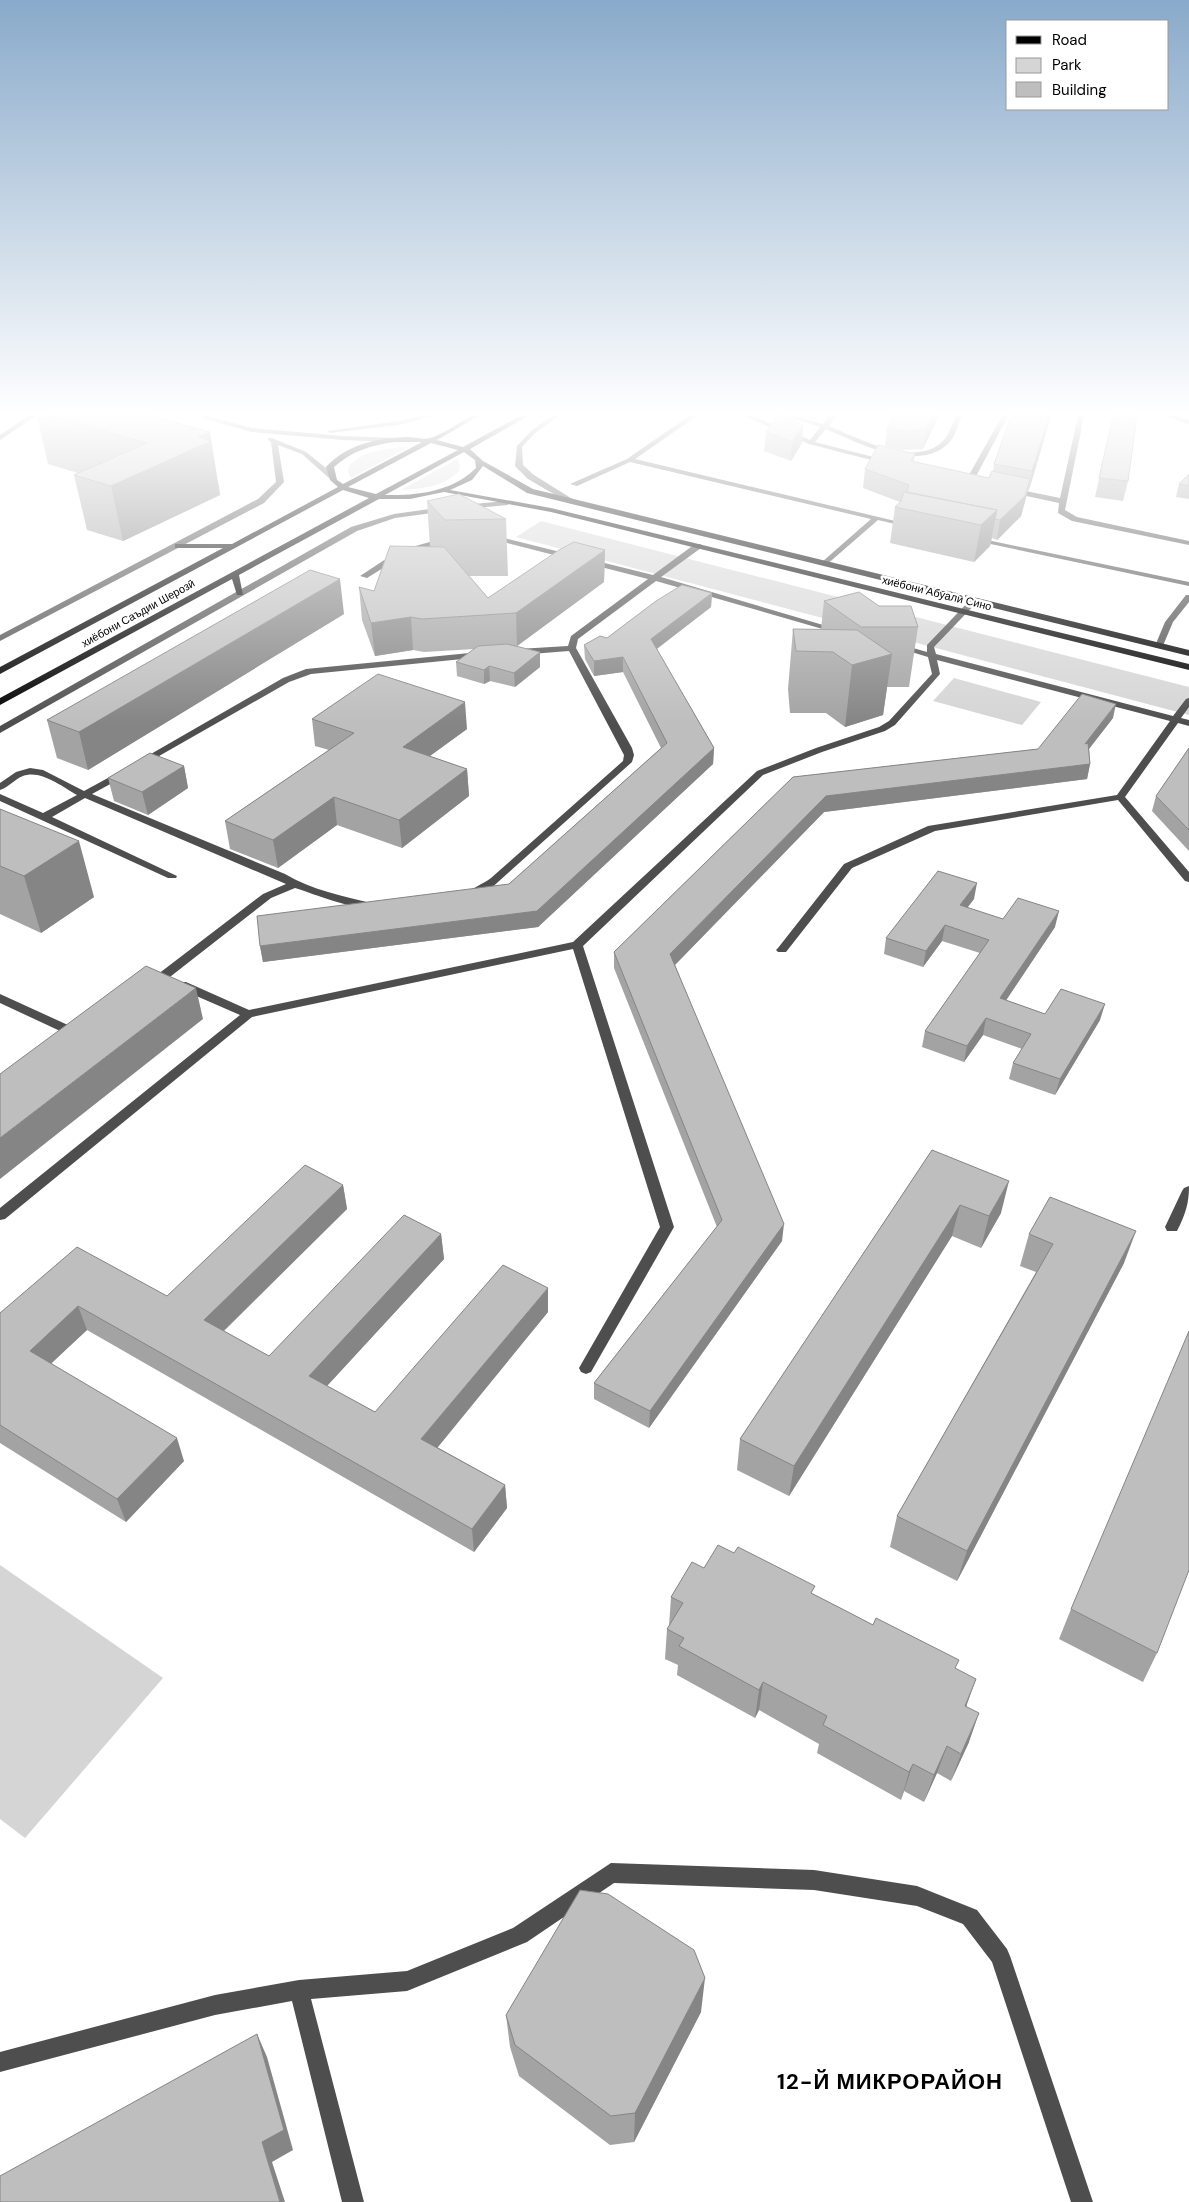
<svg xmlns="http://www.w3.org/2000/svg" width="1189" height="2202" font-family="'DM Sans',sans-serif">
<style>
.green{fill:#d5d5d5}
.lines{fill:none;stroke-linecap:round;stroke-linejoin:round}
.minor{fill:#4e4e4e;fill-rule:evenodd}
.major{fill:#000;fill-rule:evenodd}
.wall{fill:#a3a3a3}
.shaded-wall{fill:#858585}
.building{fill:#bebebe;stroke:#858585}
.labels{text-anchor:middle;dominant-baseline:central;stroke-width:5;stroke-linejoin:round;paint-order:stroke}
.far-street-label{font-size:11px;fill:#000;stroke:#fff}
.near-district-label{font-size:22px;font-weight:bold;letter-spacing:1px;fill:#000;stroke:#fff}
</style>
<rect width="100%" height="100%" fill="#fff"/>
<!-- green -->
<path class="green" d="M 409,447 L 351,478 L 348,472 L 349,466 C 364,450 387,448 409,447 Z
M 457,459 L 460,465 L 459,471 C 444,487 421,489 401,490 Z
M 541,521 L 1189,687 L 1189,715 L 516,537 Z
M 954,678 L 1041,702 L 1022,725 L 933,701 Z
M 0,1565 L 163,1678 L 25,1838 L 0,1819 Z"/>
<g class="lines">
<!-- minor -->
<path class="minor" d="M 28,416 L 36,416 L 0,440 L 0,435 Z
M 207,416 L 252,428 L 343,436 L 397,438 L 400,440 L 397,442 L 343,440 L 252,432 L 199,417 Z
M 419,416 L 431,416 L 399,425 L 330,433 L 327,431 L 399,421 Z
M 551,416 L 559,416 L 535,433 L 522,447 L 523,465 L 534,475 L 574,500 L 574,504 L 571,504 L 528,479 L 515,466 L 517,446 L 531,431 Z
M 689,416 L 697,416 L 635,459 L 912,525 L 908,527 L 878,520 L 825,566 L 821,564 L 822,562 L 871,519 L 630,462 L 577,486 L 570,484 L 627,459 Z
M 744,416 L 753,416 L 810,440 L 820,427 L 786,416 L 796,416 L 823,424 L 829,416 L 836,416 L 829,426 C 858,438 915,469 943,441 C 949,435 952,424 956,416 L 962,416 C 958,425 955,437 948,444 C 916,473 858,443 826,429 L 815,442 L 889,461 L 889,463 L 887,464 L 809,444 Z
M 1002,416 L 1008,416 L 973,482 L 966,484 L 965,482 Z
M 1078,416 L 1084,416 L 1065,510 L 1077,517 L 1189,541 L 1189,545 L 1072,521 L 1058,513 L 1059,503 L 1008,492 L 1007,490 L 1011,488 L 1060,498 Z
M 1164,416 L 1175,416 L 1189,420 L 1189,424 Z
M 268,438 L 272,438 L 306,452 L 336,476 L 329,478 L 302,454 L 278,445 L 284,482 L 264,503 L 0,641 L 0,635 L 258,499 L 276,482 L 271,442 L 268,440 Z
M 505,501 L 509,503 L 508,505 L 464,509 L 460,507 L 464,505 Z
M 444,507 L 447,507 L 447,511 L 395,518 L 357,531 L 0,733 L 0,726 L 351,527 L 394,514 Z
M 488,534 L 653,575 L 695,544 L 701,544 L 701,548 L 661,577 L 840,630 L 833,632 L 656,581 L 578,639 L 576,648 L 632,748 L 634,755 L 632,762 L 488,891 L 472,896 L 468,895 L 467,893 C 472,888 483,884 491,878 L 623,761 L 624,755 L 569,651 L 518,655 L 514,652 L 518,649 L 568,646 L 571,636 L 648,579 L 488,538 Z
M 447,537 L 451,539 L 450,541 L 404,555 L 367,578 L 360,576 L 398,551 Z
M 973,537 L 1189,582 L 1189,586 L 976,541 L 973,541 Z
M 1186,595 L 1189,595 L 1189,602 L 1173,622 L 1162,648 L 1156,648 L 1155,646 L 1165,622 Z
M 972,598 L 979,600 L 934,647 L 936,654 L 1173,716 L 1186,699 L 1189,698 L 1189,707 L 1181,718 L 1189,720 L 1189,726 L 1178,723 L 1125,797 L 1189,872 L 1189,882 L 1185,881 L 1118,800 L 935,831 L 852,868 L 786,952 L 778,952 L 776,950 L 778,948 L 844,864 L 928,826 L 1117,795 L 1170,721 L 937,660 L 940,674 L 895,725 L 885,731 L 822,752 L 763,775 L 583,946 L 674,1227 L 591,1372 L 586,1374 L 581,1372 L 579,1368 L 660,1227 L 573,949 L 252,1017 L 5,1219 L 0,1220 L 0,1208 L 240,1015 L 178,988 L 176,985 L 178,982 L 186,982 L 249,1010 L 573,942 L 757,771 L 816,748 L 879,727 L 889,721 L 932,674 L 928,657 L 895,647 L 899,644 L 927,652 L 927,645 Z
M 480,652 L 483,653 L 483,657 L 311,674 L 289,682 L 145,764 L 139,764 L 137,762 L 283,678 L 306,669 Z
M 30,768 L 43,770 L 84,791 L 119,772 L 125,772 L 125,776 L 92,794 L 285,874 C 311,890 344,896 374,904 L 375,906 C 365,915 309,892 295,888 L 271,898 L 157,987 L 149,987 L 147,984 L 149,981 L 263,894 L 286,884 L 85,798 L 52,817 L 177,876 L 176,878 L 168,878 L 0,801 L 0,794 L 43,813 L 77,795 C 63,787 40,769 23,776 C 15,779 9,787 0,790 L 0,783 L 16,772 Z
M 0,994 L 81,1031 L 83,1034 L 81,1037 L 73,1037 L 0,1003 Z
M 1189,1186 C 1189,1204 1185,1215 1177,1231 L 1167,1231 L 1165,1227 L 1182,1191 L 1184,1188 Z
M 611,1863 L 814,1870 L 917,1886 L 977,1910 L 1007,1949 L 1010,1956 L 1093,2202 L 1071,2202 L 992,1962 L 963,1924 L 917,1906 L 814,1890 L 614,1883 L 527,1942 L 407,1991 L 311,1999 L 364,2202 L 342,2202 L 292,2001 L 215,2015 L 0,2072 L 0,2052 L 215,1995 L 299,1980 L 407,1971 L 513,1928 Z"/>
<!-- major -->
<path class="major" d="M 471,416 L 479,416 L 437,440 L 463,447 L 520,416 L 528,416 L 470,449 L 483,461 L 533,489 L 1189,650 L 1189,656 L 527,493 L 483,466 L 472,480 L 450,490 L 551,508 L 1189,664 L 1189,670 L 551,512 L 444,492 L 410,499 L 379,499 L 239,575 L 243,595 L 237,595 L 232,579 L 0,705 L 0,698 L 369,498 L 343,490 L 0,674 L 0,667 L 223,548 L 175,548 L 175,544 L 232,544 L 338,487 L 330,480 L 326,467 C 347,444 378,438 407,437 C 414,437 424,440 430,438 C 444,434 458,423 471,416 ZM 395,442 L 422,442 L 343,484 L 337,480 L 334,467 C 352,451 371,445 395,442 ZM 431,443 L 458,450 L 376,494 L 348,487 ZM 464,452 L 475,460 L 476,468 C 453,491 418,496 385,495 Z"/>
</g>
<!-- wall -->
<path class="wall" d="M 37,416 L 152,416 L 219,485 L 220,495 L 123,541 L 87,530 L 74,475 L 78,473 L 48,464 Z
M 798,416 L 818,416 L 816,420 Z
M 939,416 L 923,449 L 902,450 L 885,446 L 887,428 Z
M 1011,416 L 1051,416 L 1029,490 L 1028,490 L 1026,498 L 1021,516 L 997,540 L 992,538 L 990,546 L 974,562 L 890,543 L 895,507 L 900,502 L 863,488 L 865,469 L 915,454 L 914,462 L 989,478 L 993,471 L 994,464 Z
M 1113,416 L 1128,481 L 1123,501 L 1095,497 Z
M 766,432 L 802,443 L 791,461 L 764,451 Z
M 1189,474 L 1189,499 L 1176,497 L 1179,484 Z
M 427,501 L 506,519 L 508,576 L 469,576 L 488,598 L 605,550 L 604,582 L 517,646 L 515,646 L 540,652 L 540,667 L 515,687 L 490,681 L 484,684 L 457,676 L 456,662 L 475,649 L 424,652 L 413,650 L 375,656 L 362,620 L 359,587 L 374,591 L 430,547 Z
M 712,593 L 711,607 L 657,649 L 714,748 L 713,764 L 538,927 L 263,962 L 260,946 L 509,884 L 661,748 L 623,672 L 594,676 L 585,659 L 584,645 L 607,638 Z
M 824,601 L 879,606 L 918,627 L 909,687 L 887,687 L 883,715 L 845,727 L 826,713 L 790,713 L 788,689 L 793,629 L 821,629 Z
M 344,614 L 88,770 L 57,758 L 47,720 Z
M 1113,718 L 1089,749 L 1090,764 L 1087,779 L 824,812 L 675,965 L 782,1241 L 649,1428 L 594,1399 L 594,1383 L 717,1227 L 614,968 L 614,952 L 793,777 L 1038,749 Z
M 312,719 L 467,729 L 430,756 L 467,769 L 469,796 L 402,848 L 337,825 L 278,868 L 230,849 L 225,821 L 329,750 L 315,746 Z
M 1189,748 L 1189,851 L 1152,811 L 1156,796 Z
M 184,766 L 188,788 L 148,815 L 114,801 L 108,778 Z
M 0,809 L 94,897 L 41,933 L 0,914 Z
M 974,899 L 967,908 L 1003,919 L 1055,927 L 1006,1000 L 1045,1014 L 1100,1020 L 1055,1095 L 1009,1079 L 1013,1063 L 1022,1049 L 983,1035 L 964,1062 L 922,1047 L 925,1031 L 980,953 L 942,941 L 923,967 L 884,954 L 886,938 Z
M 932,1150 L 1001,1213 L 981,1248 L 952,1236 L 789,1496 L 737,1470 L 740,1439 Z
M 343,1185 L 347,1209 L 224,1331 L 269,1356 L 441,1234 L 444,1259 L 327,1386 L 375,1412 L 548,1312 L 437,1447 L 505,1485 L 507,1508 L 474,1552 L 87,1330 L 51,1363 L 184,1461 L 126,1522 L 0,1443 L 0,1313 L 167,1296 Z
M 1029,1234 L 1124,1263 L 957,1581 L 890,1547 L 897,1516 L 1036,1272 L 1020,1266 Z
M 704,1568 L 813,1594 L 956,1668 L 967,1707 L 969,1742 L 951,1781 L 937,1773 L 924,1802 L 904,1791 L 901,1800 L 817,1753 L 819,1744 L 759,1710 L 755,1718 L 677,1675 L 678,1665 L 665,1659 L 667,1629 L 669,1626 L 671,1597 Z
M 1071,1609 L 1157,1653 L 1143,1682 L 1059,1639 Z
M 701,2012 L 634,2142 L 610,2145 L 519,2076 L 510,2047 L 506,2015 Z"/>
<!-- shaded-wall -->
<path class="shaded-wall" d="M 933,416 L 939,416 L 923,449 L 926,430 Z
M 1049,416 L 1051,416 L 1029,490 L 1032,471 Z
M 803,425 L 802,443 L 791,461 L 792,442 Z
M 210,432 L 220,495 L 123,541 L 111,486 L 198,437 Z
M 1030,479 L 1026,498 L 1021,516 L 997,540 L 1000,520 Z
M 997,510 L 990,546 L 974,562 L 981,525 Z
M 605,550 L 604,582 L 517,646 L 516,613 Z
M 340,579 L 344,614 L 88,770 L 79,732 Z
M 712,593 L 711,607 L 651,653 L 651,639 Z
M 411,617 L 413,650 L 375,656 L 371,623 Z
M 540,652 L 540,667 L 515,687 L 514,673 Z
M 892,654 L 883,715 L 845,727 L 852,665 Z
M 623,657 L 623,672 L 594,676 L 594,661 Z
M 489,666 L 490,681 L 484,684 L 484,670 Z
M 465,702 L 467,729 L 405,774 L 403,747 Z
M 1116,704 L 1113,718 L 1081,759 L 1085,744 Z
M 714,748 L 713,764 L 538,927 L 263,962 L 260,946 L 537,911 Z
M 1090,764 L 1087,779 L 824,812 L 670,970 L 670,954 L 826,796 Z
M 184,766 L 188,788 L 148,815 L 142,792 Z
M 467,769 L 469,796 L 402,848 L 399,820 Z
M 334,797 L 337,825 L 278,868 L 273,840 Z
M 79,841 L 94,897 L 41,933 L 24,876 Z
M 977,883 L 974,899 L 957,921 L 960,905 Z
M 1059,911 L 1055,927 L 997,1014 L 1000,998 Z
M 945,925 L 942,941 L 923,967 L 926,951 Z
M 196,988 L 203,1019 L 0,1179 L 0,1138 Z
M 1105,1004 L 1100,1020 L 1055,1095 L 1060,1079 Z
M 986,1018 L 983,1035 L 964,1062 L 967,1046 Z
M 1009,1181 L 1001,1213 L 981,1248 L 989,1216 Z
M 343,1185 L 347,1209 L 210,1344 L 204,1320 Z
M 960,1205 L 952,1236 L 789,1496 L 794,1466 Z
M 784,1224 L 782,1241 L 649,1428 L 650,1411 Z
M 1136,1231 L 1124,1263 L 957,1581 L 967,1551 Z
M 441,1234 L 444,1259 L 314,1400 L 309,1376 Z
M 548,1288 L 548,1312 L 425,1463 L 421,1439 Z
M 78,1306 L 87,1330 L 39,1375 L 30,1351 Z
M 177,1438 L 184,1461 L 126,1522 L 117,1499 Z
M 505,1485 L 507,1508 L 474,1552 L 472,1529 Z
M 976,1679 L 966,1707 L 965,1706 Z
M 763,1682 L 759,1710 L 755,1718 L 759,1690 Z
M 979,1713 L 969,1742 L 951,1781 L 961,1754 Z
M 947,1746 L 937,1773 L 924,1802 L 934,1775 Z
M 913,1764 L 901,1800 L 909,1772 Z
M 705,1978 L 701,2012 L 634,2142 L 635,2113 Z
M 257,2034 L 267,2057 L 293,2150 L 272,2162 L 285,2202 L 280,2202 L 262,2142 Z"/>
<!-- building -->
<path class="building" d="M 51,416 L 152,416 L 210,432 L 198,437 L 211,441 L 111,486 L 74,475 L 147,443 Z
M 777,416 L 783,416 L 803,425 L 792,442 L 766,432 Z
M 893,416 L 933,416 L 926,430 L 905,431 L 887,428 Z
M 1011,416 L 1049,416 L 1032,471 L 994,464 Z
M 1113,416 L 1137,416 L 1128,481 L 1099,478 Z
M 878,445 L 915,454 L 911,461 L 989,478 L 992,471 L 1030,479 L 1025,496 L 1000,520 L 995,519 L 997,510 L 907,492 L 909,485 L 865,469 Z
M 1189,474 L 1189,486 L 1179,484 Z
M 904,492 L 997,510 L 981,525 L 895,507 L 901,501 Z
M 459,494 L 506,519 L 445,520 L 427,501 Z
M 574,542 L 605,550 L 516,613 L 422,619 L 411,617 L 371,623 L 359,587 L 374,591 L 390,546 L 444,547 L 488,598 L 559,550 Z
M 310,570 L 340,579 L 79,732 L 47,720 Z
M 682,585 L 712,593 L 651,639 L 714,748 L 537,911 L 260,946 L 257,916 L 509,884 L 667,743 L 623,657 L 594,661 L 584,645 L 600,636 L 607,638 L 656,601 Z
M 859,592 L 879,606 L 911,606 L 918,627 L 861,627 L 824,601 Z
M 793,629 L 857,630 L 892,654 L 852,665 L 833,652 L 796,651 Z
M 507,644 L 540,652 L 514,673 L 489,666 L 484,670 L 456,662 L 478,646 Z
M 378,674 L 465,702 L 403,747 L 467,769 L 399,820 L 334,797 L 273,840 L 225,821 L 354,733 L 312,719 Z
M 1082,694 L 1116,704 L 1085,744 L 1088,743 L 1090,764 L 826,796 L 670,954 L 784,1224 L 650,1411 L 594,1383 L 722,1220 L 614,952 L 793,777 L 1038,749 Z
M 1189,748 L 1189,830 L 1156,796 Z
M 150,753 L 184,766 L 142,792 L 108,778 Z
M 0,809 L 79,841 L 24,876 L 0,866 Z
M 938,871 L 977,883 L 960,905 L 1003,919 L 1018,898 L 1059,911 L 1000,998 L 1045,1014 L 1061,989 L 1105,1004 L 1060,1079 L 1013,1063 L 1031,1034 L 986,1018 L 967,1046 L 925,1031 L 989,940 L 945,925 L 926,951 L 886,938 Z
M 146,966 L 196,988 L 0,1138 L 0,1074 Z
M 932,1150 L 1009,1181 L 989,1216 L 960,1205 L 794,1466 L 740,1439 Z
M 305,1165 L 343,1185 L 204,1320 L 269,1356 L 404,1215 L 441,1234 L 309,1376 L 375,1412 L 503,1265 L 548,1288 L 421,1439 L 505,1485 L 472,1529 L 78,1306 L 30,1351 L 177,1438 L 117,1499 L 0,1425 L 0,1313 L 77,1247 L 167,1296 Z
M 1050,1197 L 1136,1231 L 967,1551 L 897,1516 L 1053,1244 L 1029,1234 Z
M 1189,1331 L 1189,1570 L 1157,1653 L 1071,1609 Z
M 718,1545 L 734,1553 L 738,1547 L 815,1586 L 811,1593 L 850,1613 L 873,1625 L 876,1618 L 959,1660 L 955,1668 L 976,1679 L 965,1706 L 979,1713 L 961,1754 L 947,1746 L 934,1775 L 913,1764 L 909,1772 L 823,1725 L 827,1716 L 763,1682 L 759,1690 L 679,1646 L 684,1638 L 667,1629 L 683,1603 L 671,1597 L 692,1562 L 704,1568 Z
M 580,1890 L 608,1894 L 694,1950 L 705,1978 L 635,2113 L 611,2116 L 515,2045 L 506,2015 Z
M 257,2034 L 284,2130 L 262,2142 L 280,2202 L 0,2202 L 0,2176 Z"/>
<!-- sky -->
<linearGradient id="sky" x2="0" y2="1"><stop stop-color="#89aaca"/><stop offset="0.57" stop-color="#fff"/><stop offset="1" stop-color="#fff" stop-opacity="0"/></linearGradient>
<rect width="1189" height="724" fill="url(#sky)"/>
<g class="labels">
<!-- far-street labels -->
<g class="far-street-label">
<text transform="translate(937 593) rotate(14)">хиёбони Абӯалӣ Сино</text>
<text transform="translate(138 613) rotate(-29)">хиёбони Саъдии Шерозӣ</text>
</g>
<!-- near-district labels -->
<g class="near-district-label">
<text x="890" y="2081">12-Й МИКРОРАЙОН</text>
</g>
</g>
<!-- legend -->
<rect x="1006" y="20" width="162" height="90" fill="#ffffff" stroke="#999999"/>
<rect x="1016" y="36" width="25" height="8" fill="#000000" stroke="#999999"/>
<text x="1052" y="45" font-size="15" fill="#000000">Road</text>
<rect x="1016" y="58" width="25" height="15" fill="#d5d5d5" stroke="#999999"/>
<text x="1052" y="70" font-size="15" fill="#000000">Park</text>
<rect x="1016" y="82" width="25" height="15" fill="#bebebe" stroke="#999999"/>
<text x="1052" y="95" font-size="15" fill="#000000">Building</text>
</svg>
